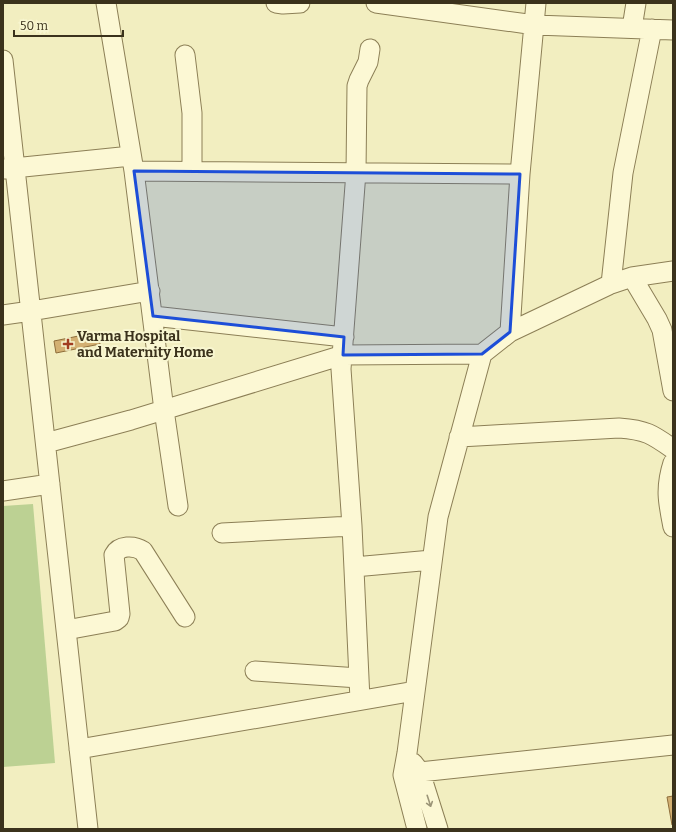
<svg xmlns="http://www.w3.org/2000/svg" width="676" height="832" font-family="Bitter,serif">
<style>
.green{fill:#bcd193}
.building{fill:#d3b072;stroke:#8e6d3a}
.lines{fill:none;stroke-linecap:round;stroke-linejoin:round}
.minor-casing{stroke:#8c7f56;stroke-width:21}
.minor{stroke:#fcf8d4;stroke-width:19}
.oneway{stroke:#9c9578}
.marked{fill:#1d4ed8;fill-opacity:0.2;stroke:#1d4ed8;stroke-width:3;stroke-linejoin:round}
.poi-dot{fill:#a13c21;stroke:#f8f6d0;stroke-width:1.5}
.labels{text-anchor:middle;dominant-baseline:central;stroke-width:4;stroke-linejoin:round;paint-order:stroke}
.poi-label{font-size:14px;font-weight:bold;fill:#3b321c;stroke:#f8f6d0;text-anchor:start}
</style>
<rect width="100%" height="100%" fill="#f2eec0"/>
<!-- green -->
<path class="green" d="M 33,504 L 55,763 L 3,767 L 3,506 Z"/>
<!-- building -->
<path class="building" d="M 98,332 L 100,344 L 56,353 L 54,341 Z
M 673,796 L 673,825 L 672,825 L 667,797 Z"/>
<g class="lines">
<!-- minor casing -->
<g class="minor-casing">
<path id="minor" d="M 106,3 L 134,171 L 164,410 L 178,506
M 276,3 L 283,4 L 300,3
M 376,3 L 535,25 L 673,30
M 632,28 L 636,3
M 185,55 L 192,113 L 192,171
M 3,60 L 88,829
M 4,169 L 131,156
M 134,171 L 520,174
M 632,277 L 657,319 L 662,330 L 673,391
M 611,284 L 623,173 L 652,29
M 3,315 L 31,311 L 150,291
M 153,316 L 344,337
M 510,332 L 611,284 L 632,277 L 673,271
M 459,437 L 619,428 C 646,430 652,434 673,449
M 46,443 L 131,420 L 343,355 L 482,354
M 673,463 C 665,488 668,502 673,527
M 3,491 L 50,484
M 222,533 L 352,526
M 354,567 L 432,560
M 66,630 L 115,621 L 119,618 L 120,614 L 114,555 C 119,545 134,545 143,551 L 185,617
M 255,671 L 359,678
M 360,700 L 352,526 L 341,369 L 356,172 L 357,86 L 359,80 L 368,62 L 370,49
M 79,749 L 415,691
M 413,763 L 420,772 L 438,829
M 403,775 L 420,772 L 673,745
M 417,829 L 403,775 L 407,753 L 438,517 L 482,354 L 510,332 L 520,174 L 536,3"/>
</g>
<!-- minor -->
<use href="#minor" class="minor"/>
</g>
<!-- one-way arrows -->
<defs><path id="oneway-shaft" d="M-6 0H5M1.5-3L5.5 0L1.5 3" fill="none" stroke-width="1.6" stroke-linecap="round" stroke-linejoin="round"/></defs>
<use class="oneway" href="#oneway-shaft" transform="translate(429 801) rotate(72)"/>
<!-- marked area -->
<path class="marked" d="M 134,171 L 520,174 L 510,332 L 482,354 L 343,355 L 344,337 L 153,316 Z"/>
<!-- markers -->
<path class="poi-dot" d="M66 338h4v4h4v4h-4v4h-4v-4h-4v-4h4z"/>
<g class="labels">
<!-- poi labels -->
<g class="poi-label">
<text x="77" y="336">Varma Hospital<tspan x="77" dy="16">and Maternity Home</tspan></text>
</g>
</g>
<!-- border -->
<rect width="676" height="832" fill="none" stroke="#3b321c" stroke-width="8"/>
<!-- scale -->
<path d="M14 30v6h109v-6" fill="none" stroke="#3b321c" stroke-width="2"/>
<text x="20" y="30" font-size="12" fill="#3b321c" stroke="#f8f6d0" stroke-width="3" paint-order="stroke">50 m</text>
</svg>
